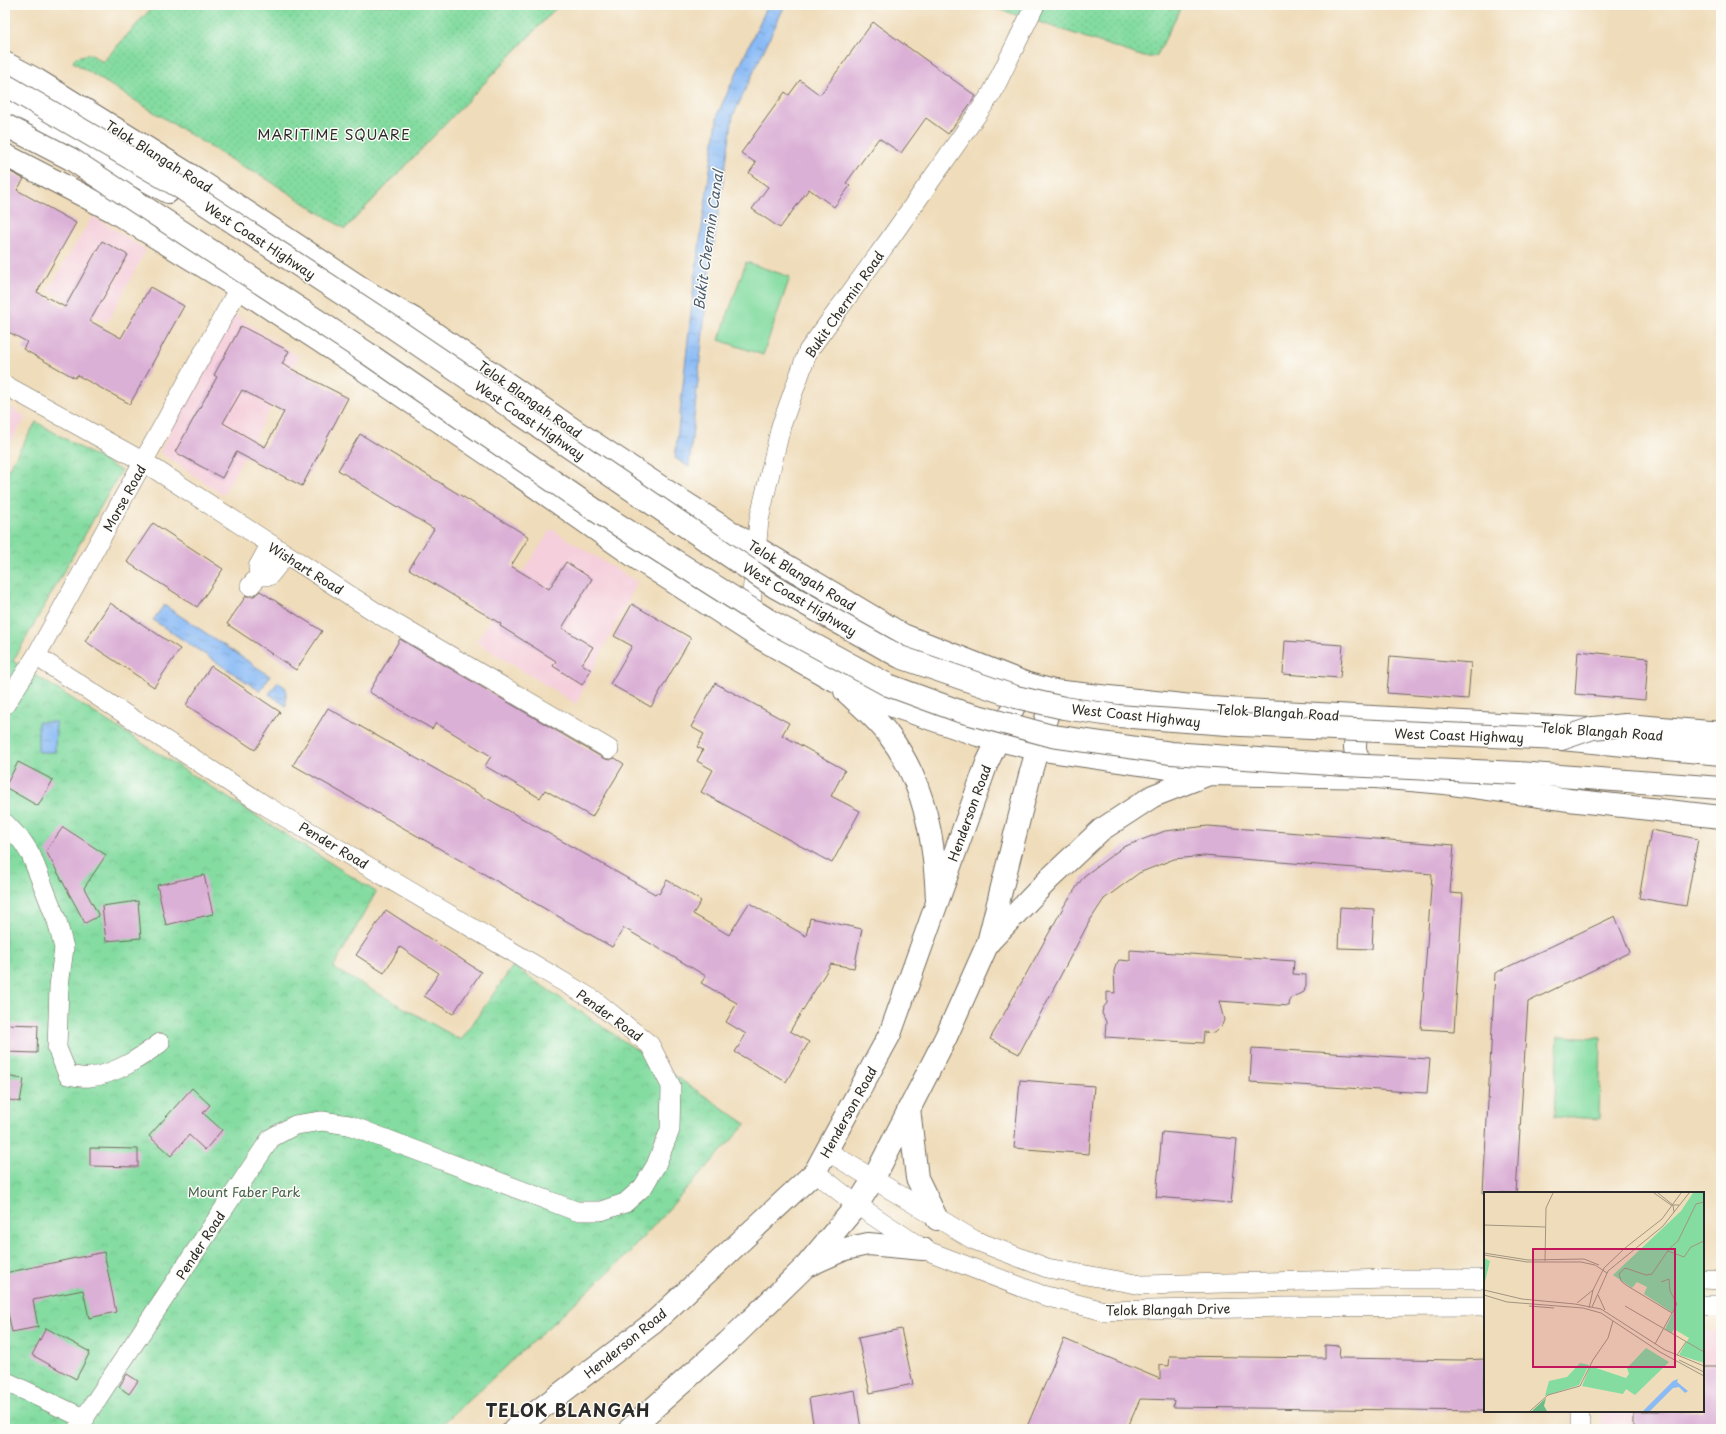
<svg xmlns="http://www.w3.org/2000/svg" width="1726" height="1434" font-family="'Playpen Sans',sans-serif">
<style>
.built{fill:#f5cfdc}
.grass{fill:url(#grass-dots);stroke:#588466}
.park{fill:url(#park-crowns);stroke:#588466}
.garden{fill:#84dca1;stroke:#588466}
.water{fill:url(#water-ripples);stroke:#5a7290}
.building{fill:#dbb0d6;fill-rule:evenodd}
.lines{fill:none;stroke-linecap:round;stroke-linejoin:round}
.street-casing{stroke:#70695d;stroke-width:20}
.secondary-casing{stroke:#70695d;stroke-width:24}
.primary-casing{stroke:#70695d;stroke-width:24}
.highway-casing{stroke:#70695d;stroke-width:24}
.street{stroke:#fff;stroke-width:19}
.secondary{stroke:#fff;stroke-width:22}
.primary{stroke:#fff;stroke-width:22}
.highway{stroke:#fff;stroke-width:22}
.highway-bridge-casing{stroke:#70695d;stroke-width:24;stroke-linecap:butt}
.highway-bridge{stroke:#fff;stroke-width:22}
.labels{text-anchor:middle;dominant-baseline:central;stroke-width:3;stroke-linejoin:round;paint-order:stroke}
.street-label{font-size:13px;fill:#2b2b2b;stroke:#fdfcf7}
.park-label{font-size:13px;fill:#46604e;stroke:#fdfcf7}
.neighbourhood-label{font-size:14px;letter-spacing:1px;fill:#2b2b2b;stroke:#fdfcf7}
.water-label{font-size:14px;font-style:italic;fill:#4c5d72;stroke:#fdfcf7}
.district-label{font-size:17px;font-weight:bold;letter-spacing:1px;fill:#2b2b2b;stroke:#fdfcf7}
.inset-road{fill:none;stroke:#a19581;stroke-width:1}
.view{fill:#c2185b;fill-opacity:0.15;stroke:#c2185b;stroke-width:2}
.inset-edge{fill:none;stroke:#2b2b2b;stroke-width:2}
</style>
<defs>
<pattern id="grass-dots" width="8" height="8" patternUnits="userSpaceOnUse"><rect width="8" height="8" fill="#84dca1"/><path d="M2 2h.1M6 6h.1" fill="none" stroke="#72bd8b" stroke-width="1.8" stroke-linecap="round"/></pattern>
<pattern id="park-crowns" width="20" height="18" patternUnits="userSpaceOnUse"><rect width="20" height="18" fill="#84dca1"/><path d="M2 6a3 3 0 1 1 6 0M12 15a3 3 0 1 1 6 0" fill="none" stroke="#72bd8b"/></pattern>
<pattern id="water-ripples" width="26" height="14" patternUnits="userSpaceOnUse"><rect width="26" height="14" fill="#89baf5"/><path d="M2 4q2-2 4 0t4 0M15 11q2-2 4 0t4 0" fill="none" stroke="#7097c7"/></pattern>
</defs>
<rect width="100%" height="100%" fill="#fdfcf7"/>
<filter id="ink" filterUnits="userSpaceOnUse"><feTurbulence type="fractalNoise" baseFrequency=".025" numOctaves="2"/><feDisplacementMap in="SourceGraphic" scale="8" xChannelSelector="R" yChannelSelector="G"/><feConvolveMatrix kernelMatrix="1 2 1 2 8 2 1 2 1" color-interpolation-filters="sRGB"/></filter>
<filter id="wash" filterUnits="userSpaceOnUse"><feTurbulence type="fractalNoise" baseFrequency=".012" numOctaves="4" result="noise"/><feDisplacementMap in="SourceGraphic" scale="16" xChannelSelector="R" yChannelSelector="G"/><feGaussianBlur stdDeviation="0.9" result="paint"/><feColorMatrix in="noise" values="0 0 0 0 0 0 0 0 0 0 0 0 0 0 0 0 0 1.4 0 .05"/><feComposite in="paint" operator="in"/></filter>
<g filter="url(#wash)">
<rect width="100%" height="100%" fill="#efdcba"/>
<!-- built -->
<path class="built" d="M 93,216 L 146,250 L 107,323 L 48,290 Z
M 231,312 L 299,357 L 223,495 L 160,452 Z
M 5,404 L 26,417 L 5,451 Z
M 551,529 L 637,582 L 576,704 L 476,642 Z
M 1703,1331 L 1721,1332 L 1721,1429 L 1601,1429 L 1601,1411 L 1703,1411 Z"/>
<!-- grass -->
<path class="grass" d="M 154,5 L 559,5 L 345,229 L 259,174 L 246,169 L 73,62 L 76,57 L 90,54 L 103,62 Z
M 986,5 L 1029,5 L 1023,17 Z
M 1044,5 L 1182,5 L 1157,55 L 1152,57 L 1144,57 L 1036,21 Z"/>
<!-- park -->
<path class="park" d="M 36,422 L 121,471 L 13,661 L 376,892 L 333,968 L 461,1040 L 513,966 L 746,1124 L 625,1257 L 437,1429 L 5,1429 L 5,469 L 8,470 Z"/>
<!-- garden -->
<path class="garden" d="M 746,262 L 790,277 L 763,355 L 719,340 Z
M 1558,1036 L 1601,1038 L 1599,1119 L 1554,1116 Z"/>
<!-- water -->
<path class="water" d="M 768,5 L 785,5 L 733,116 L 709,274 L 689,467 L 675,458 L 695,276 L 718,113 Z
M 164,605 L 270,676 L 260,691 L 153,620 Z
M 278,682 L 286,688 L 286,706 L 269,694 Z
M 38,722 L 56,722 L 55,752 L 38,752 Z"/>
<g id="blocks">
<!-- building -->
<path class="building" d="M 873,22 L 976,96 L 948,134 L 926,118 L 901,153 L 879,138 L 846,183 L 850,186 L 834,207 L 809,189 L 780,228 L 752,209 L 768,187 L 749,173 L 756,163 L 741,153 L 785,92 L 789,95 L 800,80 L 820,95 Z
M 5,169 L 24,179 L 17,190 L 76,223 L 37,292 L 65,307 L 102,241 L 128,255 L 90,321 L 121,338 L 150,287 L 184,306 L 130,404 L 77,375 L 75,378 L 23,349 L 27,342 L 5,330 Z
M 241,326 L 289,351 L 282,364 L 348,398 L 302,486 L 236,452 L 222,478 L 175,452 L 217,377 L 214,375 ZM 242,390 L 284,412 L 265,447 L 223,423 Z
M 360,434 L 529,537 L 511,566 L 549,589 L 566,562 L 592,579 L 562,628 L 593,647 L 582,664 L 591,670 L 582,685 L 553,666 L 556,661 L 500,626 L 501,624 L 409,569 L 434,529 L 338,470 Z
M 153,523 L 223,569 L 197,607 L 127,562 Z
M 260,591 L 322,631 L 296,670 L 227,624 L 246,596 L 254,596 Z
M 110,603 L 180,649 L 154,687 L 85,641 Z
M 632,604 L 691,638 L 651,707 L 610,684 L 632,646 L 614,636 Z
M 400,639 L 603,758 L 609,760 L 615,758 L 624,764 L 592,817 L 545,790 L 540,798 L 485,766 L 491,756 L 436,723 L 432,729 L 369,692 Z
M 1285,641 L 1343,645 L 1340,678 L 1283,674 Z
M 1578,651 L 1648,658 L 1645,700 L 1575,694 Z
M 1390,656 L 1471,663 L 1468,699 L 1387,693 Z
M 211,666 L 280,712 L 255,750 L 186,705 Z
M 715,683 L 789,723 L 782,735 L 845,770 L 831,796 L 860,811 L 832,863 L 701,792 L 713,770 L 697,761 L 703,750 L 697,747 L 704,734 L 691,727 Z
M 328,708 L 655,894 L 657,892 L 659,894 L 667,880 L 701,901 L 693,914 L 729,935 L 749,903 L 806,936 L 810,918 L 862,929 L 854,968 L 831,964 L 790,1031 L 809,1042 L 786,1082 L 735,1052 L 746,1034 L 726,1022 L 737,1003 L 701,983 L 706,976 L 624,928 L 612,947 L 293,765 Z
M 18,762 L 53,780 L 38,806 L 5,787 Z
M 1208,826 L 1454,845 L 1450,893 L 1463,894 L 1454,1031 L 1421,1029 L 1432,874 L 1204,856 L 1174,859 L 1139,873 L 1104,899 L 1089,922 L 1019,1054 L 990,1039 L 1064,906 L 1084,876 L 1123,847 L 1165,831 Z
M 63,827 L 106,855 L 84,888 L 99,916 L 85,923 L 46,851 Z
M 1651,830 L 1698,839 L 1686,906 L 1639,898 Z
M 204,875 L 213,914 L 166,925 L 157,885 Z
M 138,901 L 141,938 L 106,941 L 102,906 Z
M 1340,907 L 1374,909 L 1372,949 L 1338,948 Z
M 386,910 L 481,972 L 453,1014 L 424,996 L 439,973 L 400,947 L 384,973 L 356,955 Z
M 1615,916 L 1630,952 L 1528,1002 L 1516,1193 L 1483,1193 L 1495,973 Z
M 1130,950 L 1294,961 L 1293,974 L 1306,975 L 1306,985 L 1304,992 L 1290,998 L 1289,1006 L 1219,1001 L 1224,1020 L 1222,1025 L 1214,1033 L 1204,1032 L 1203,1043 L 1105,1037 L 1106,1022 L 1102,1013 L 1103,1008 L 1107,1003 L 1107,992 L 1115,993 L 1114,971 L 1116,965 L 1119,960 L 1130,961 Z
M 5,1024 L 38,1025 L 37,1053 L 5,1052 Z
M 1252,1048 L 1430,1059 L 1427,1093 L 1250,1082 Z
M 5,1076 L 24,1079 L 20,1102 L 5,1099 Z
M 1020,1080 L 1094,1086 L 1089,1154 L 1014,1148 Z
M 192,1088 L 210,1105 L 203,1113 L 222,1130 L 205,1150 L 189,1135 L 171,1156 L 149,1136 Z
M 1162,1132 L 1237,1139 L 1231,1203 L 1156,1197 Z
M 90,1148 L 138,1149 L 138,1167 L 90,1166 Z
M 104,1252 L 116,1312 L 89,1318 L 83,1290 L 33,1300 L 38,1327 L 12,1332 L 5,1299 L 5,1273 Z
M 46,1328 L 90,1352 L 76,1379 L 32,1355 Z
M 901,1329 L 913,1384 L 870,1393 L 858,1338 Z
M 1064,1339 L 1160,1379 L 1160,1365 L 1169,1366 L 1170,1356 L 1325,1358 L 1325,1345 L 1340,1346 L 1339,1358 L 1462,1360 L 1485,1359 L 1485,1411 L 1173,1407 L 1174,1400 L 1140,1399 L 1127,1429 L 1026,1429 Z
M 1703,1365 L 1721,1365 L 1721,1429 L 1634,1429 L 1634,1411 L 1703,1411 Z
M 127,1374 L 138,1381 L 129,1394 L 119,1387 Z
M 855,1390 L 861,1429 L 814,1429 L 809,1398 Z"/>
</g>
</g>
<g filter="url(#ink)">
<use href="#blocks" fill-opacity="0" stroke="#70695d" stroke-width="1"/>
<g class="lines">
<!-- street casing -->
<g class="street-casing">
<path id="street" d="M 5,385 L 144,462 L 377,613 L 609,749
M 259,576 L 258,567 L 270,545
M 250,586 L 259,576 L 269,576 L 286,555
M 753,622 L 751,604 L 759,520 L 781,426 L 808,351 L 889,240 L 992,93 L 1035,5
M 36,656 L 266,806 L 594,1000 L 650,1045 L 671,1086 L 670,1130 L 656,1165 L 643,1187 L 625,1203 L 601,1211 L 576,1211 L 349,1125 L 322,1121 L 295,1125 L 271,1138 L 77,1429
M 5,705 L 36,656 L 239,288
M 5,823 L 22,841 L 31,855 L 57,921 L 64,948 L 59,986 L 57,1048 L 68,1075 C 75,1076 83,1078 90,1077 C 116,1074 140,1058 160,1043
M 827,1151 L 974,1240 L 1047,1268 L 1142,1285 L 1390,1279 L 1485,1279
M 815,1172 L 857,1205 L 923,1249 L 1042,1295 L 1104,1311 L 1283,1307 L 1485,1306
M 1703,1279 L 1721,1280
M 1703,1305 L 1721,1305
M 5,1381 L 85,1419
M 1580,1429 L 1580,1411"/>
</g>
<!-- secondary casing -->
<g class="secondary-casing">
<path id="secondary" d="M 909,1108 L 917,1178 L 937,1219
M 809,1265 L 845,1249 L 868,1244 L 923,1249
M 514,1429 L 653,1323 L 815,1172 L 890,1034 L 987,763 L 1025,683
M 630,1429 L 728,1342 L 806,1266 L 857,1205 L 873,1180 L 946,1037 L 988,943 L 1030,775 L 1054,691"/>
</g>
<!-- primary casing -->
<g class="primary-casing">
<path id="primary" d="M 5,63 L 37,80 L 200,181 L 372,295 L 414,319 L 577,432 L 676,497 L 742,539 L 903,635 L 1025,683 L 1054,691 L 1210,708 L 1590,729
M 5,155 L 113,211 L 239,288 L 361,368 L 527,481 L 638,559 L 760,638 L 830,678 L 893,706 L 978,735 L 1037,749 L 1210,774 L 1376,777 L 1445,783 L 1569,800 L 1721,817
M 845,691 C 859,704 876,718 888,734 C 925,782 935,842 937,901
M 1366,717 C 1349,744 1351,757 1376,777
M 988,943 L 1050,878 L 1101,830 L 1153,796 L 1209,774"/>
</g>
<!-- highway casing -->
<g class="highway-casing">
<path id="highway" d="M 5,104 L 168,192
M 317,269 L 372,295
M 1626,725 L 1721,733
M 1561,739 L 1721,754
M 1518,773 L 1721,788"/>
</g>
<!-- street -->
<use href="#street" class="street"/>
<!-- secondary -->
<use href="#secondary" class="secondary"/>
<!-- primary -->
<use href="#primary" class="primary"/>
<!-- highway -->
<use href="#highway" class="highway"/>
<!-- highway-bridge casing -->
<g class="highway-bridge-casing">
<path id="highway-bridge" d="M 5,85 L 178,186 L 385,322 L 775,587 L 900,657 L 1016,697 L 1064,708 L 1118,716 L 1241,725 L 1561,739 L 1593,728 L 1626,725
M 5,125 L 71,159 L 367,353 L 598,512 L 770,621 L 888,685 L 959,711 L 1052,736 L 1171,753 L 1345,765 L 1518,773"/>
</g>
<!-- highway-bridge -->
<use href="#highway-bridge" class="highway-bridge"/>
</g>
</g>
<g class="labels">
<!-- street labels -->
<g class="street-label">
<text transform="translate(159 156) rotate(32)">Telok Blangah Road</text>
<text transform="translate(260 240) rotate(33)">West Coast Highway</text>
<text transform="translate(844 304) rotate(-55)">Bukit Chermin Road</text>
<text transform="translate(530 399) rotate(35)">Telok Blangah Road</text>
<text transform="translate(530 420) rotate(34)">West Coast Highway</text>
<text transform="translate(124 498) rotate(-61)">Morse Road</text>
<text transform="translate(306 568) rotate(32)">Wishart Road</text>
<text transform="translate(802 575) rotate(31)">Telok Blangah Road</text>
<text transform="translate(800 599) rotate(31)">West Coast Highway</text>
<text transform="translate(1278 712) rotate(3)">Telok Blangah Road</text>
<text transform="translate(1136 715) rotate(6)">West Coast Highway</text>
<text transform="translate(1602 731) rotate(4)">Telok Blangah Road</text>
<text transform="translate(1459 735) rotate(2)">West Coast Highway</text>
<text transform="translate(969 813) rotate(-70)">Henderson Road</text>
<text transform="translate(334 845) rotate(31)">Pender Road</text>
<text transform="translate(610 1015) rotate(36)">Pender Road</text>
<text transform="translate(848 1112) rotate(-61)">Henderson Road</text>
<text transform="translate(200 1245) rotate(-57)">Pender Road</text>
<text transform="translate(1168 1309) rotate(-1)">Telok Blangah Drive</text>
<text transform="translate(625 1343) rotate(-39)">Henderson Road</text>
</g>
<!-- park labels -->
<g class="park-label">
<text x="244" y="1191">Mount Faber Park</text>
</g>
<!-- neighbourhood labels -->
<g class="neighbourhood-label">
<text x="334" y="134">MARITIME SQUARE</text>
</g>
<!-- water labels -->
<g class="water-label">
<text transform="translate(708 240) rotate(-82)">Bukit Chermin Canal</text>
</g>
<!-- district labels -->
<g class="district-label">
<text x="568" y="1410">TELOK BLANGAH</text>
</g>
</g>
<!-- overview -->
<g transform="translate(1484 1192)">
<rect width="220" height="220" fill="#efdcba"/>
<path d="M 0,66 L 6,69 L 0,94 ZM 162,156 L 185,170 L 151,203 L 142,197 L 139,202 L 98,194 L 106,174 L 142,186 L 145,182 L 143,176 ZM 96,171 L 105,173 L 95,193 L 61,204 L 65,189 L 83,185 Z" fill="#84dca1"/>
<path d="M 62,206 L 60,214 L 63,219 L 48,219 Z" fill="#6bbc87"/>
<path d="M 209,1 L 220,1 L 220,171 L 195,163 L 205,146 L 190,137 L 188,141 L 181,137 L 189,121 L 160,102 L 163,95 L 153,90 L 148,96 L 129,83 L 197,19 Z" fill="#84dca1"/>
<path d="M 194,187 L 193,190 L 204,199 L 201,201 L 195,195 L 189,196 L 166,219 L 159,219 L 189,189 Z" fill="#89baf5"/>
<path class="inset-road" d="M 170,1 L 187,13 L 195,13M 174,1 L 189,13 L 190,20M 0,33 L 61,35M 184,59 L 200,65 L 207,55 L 220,49M 0,61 L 44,68 L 100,67 L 115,73M 0,63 L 43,70 L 97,70 L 111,73 L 123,81M 61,69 L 62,16 L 69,1M 0,98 L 38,107 L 91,112 L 117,117 L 181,158 L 220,174M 0,103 L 23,110 L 99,116 L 117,121 L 176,160 L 220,184M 114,103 L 121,118M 93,111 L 109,98M 45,114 L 70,116M 141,114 L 220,160M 108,115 L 124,79 L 179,34 L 205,1M 105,116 L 109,98 L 120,76 L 141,56 L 178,27 L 197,1M 188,121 L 142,93 L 137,89 L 135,82 L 141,76 L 162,83 L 168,82 L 185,57 L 194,49 L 212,12 L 220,10M 171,152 L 193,112 L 186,99 L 185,87 L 177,90M 193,163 L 202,150M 195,168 L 220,180M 46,219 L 64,203 L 96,194 L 109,168 L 124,146 L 129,129"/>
<path class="view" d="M 49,57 L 191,57 L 191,175 L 49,175 Z"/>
<rect width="220" height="220" class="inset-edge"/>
</g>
<!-- margin -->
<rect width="1726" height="1434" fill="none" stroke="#fdfcf7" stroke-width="20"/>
</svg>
